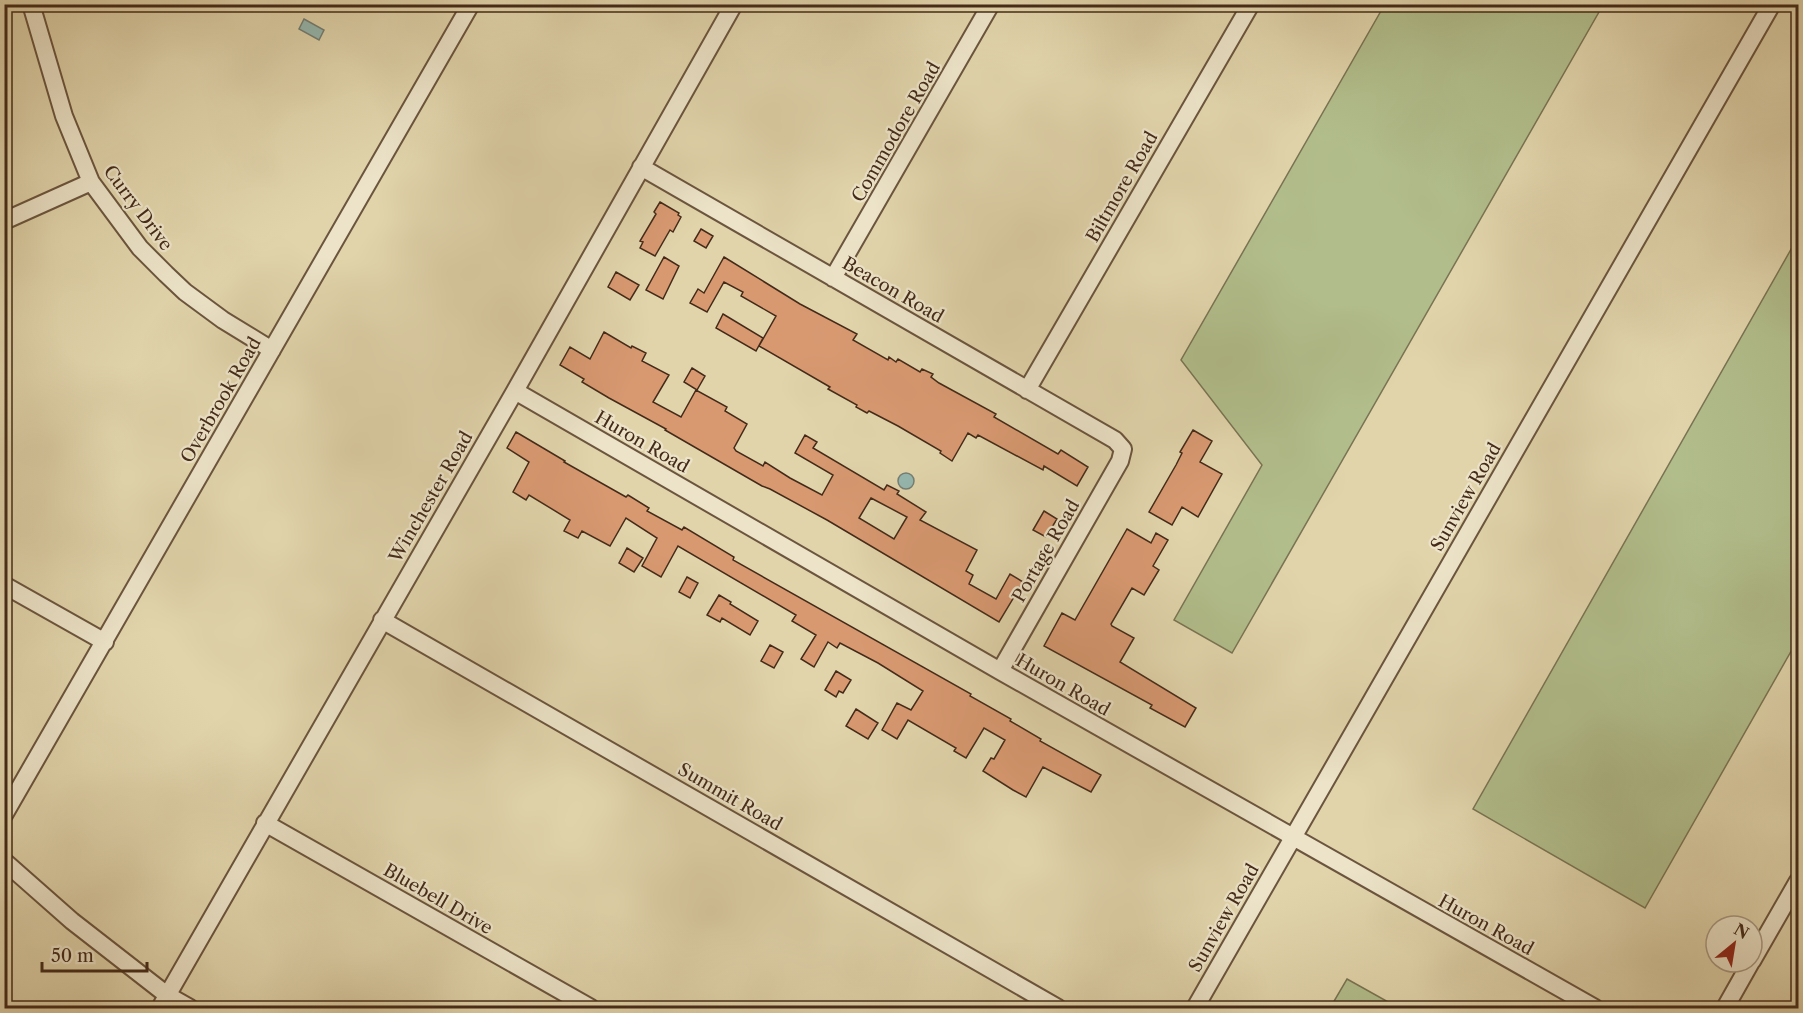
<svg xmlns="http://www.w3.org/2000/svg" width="1803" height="1013" font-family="'Libre Caslon Text',serif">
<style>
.green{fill:#b1bd8b;stroke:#7a7452;stroke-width:1.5}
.water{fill:#95b7af;stroke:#757f73;stroke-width:1.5}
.building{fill:#d89971;stroke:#442b19;stroke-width:1.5;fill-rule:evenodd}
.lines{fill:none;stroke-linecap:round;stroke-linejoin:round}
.minor-casing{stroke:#6b553e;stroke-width:20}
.minor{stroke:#ece3c8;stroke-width:16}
.labels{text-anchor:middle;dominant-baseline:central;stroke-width:4.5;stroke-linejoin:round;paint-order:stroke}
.street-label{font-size:18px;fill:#442b19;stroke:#ece3c8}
</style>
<rect width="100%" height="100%" fill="#e1d4ab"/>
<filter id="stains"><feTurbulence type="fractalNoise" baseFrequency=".00333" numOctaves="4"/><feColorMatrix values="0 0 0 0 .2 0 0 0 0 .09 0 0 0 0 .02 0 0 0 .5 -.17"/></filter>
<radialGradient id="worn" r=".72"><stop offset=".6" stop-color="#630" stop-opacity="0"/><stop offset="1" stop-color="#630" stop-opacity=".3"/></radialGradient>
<!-- green -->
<path class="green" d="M 1385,4 L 1603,5 L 1232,653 L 1174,620 L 1262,465 L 1181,360 Z
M 1798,237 L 1798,639 L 1645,908 L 1473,809 Z
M 1347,979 L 1399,1008 L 1330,1008 Z"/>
<!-- water -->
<path class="water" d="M 304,19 L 324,30 L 319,40 L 299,29 Z
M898 481a8 8 0 1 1 16 0a8 8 0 1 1-16 0Z"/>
<!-- building -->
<path class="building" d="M 660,202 L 679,213 L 678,215 L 681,217 L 673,232 L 670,230 L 655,256 L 640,248 L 643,242 L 640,241 L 656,214 L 654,212 Z
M 701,229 L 713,236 L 706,248 L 694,241 Z
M 664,257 L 679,266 L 663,299 L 646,290 Z
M 724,257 L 800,304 L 857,334 L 853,340 L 888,360 L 889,357 L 896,362 L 898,359 L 920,372 L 922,369 L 933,374 L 931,377 L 939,383 L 996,414 L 994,417 L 1058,454 L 1061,450 L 1088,467 L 1077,486 L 1044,466 L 1043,470 L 978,435 L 976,438 L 968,433 L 952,461 L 940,453 L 941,451 L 898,426 L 869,411 L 867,413 L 856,407 L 857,405 L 828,389 L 830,387 L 759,346 L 776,316 L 741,296 L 743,292 L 724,282 L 707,312 L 690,303 L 698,289 L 704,293 Z
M 616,272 L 639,285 L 630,300 L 608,287 Z
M 723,314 L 763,338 L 756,351 L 716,328 Z
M 604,332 L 631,348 L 632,346 L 646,353 L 642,361 L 669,375 L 653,402 L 681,417 L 696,390 L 727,407 L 725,411 L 747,424 L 734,448 L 736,451 L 763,466 L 765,462 L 790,478 L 822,495 L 833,475 L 795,453 L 805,435 L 817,442 L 813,448 L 884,490 L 887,485 L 899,491 L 897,494 L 926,512 L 920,520 L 977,550 L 966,571 L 973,575 L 969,584 L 996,599 L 1010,574 L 1023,582 L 999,622 L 827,520 L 770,489 L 762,486 L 665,430 L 666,429 L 609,398 L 582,382 L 584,379 L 560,365 L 570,347 L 590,359 ZM 871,498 L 907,517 L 894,539 L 859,518 Z
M 692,368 L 705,376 L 697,390 L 684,382 Z
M 1193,430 L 1212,441 L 1200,462 L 1222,474 L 1198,517 L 1182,507 L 1172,525 L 1149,512 L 1176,465 L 1182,453 L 1180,452 Z
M 516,432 L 565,461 L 564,462 L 626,497 L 628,495 L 649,508 L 647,511 L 682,530 L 684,527 L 734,557 L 733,560 L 971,694 L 970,696 L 1011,719 L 1010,721 L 1041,739 L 1040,741 L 1101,775 L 1091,792 L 1043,767 L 1026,797 L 1013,790 L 983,771 L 991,758 L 994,759 L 1005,740 L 984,728 L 966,758 L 954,751 L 956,748 L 908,720 L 897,739 L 882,730 L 897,703 L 911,710 L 923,691 L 878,663 L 840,643 L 837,648 L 828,642 L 814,667 L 801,659 L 816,635 L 792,621 L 796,615 L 678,546 L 661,577 L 642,566 L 657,538 L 626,518 L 610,546 L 582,531 L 578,538 L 564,531 L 570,520 L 529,495 L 526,500 L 513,492 L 529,462 L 507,448 Z
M 1044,511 L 1057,519 L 1046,537 L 1033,530 Z
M 1127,529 L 1151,543 L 1156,533 L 1168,540 L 1153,566 L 1159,570 L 1144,595 L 1132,588 L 1111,624 L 1112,626 L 1134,638 L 1120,662 L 1196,708 L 1185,727 L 1150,708 L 1152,705 L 1044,646 L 1062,613 L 1075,620 Z
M 627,548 L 643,558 L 634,572 L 619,563 Z
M 687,577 L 698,583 L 690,598 L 679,592 Z
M 719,595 L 731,602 L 730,604 L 758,621 L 750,635 L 722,618 L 720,622 L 707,615 Z
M 770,645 L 783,652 L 774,668 L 761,661 Z
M 836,671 L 851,680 L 843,693 L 839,691 L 836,697 L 825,690 Z
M 856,709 L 878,723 L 868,739 L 846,726 Z"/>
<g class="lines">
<!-- minor casing -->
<g class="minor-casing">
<path id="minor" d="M 31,4 L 64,116 L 91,182 L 140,248 L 166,274 L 185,292 L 223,320 L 272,350
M 641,167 L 1115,440 L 1123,449 L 1120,461 L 1000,671
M 4,221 L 91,182
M 833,278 L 991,4
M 1027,390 L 1251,4
M 515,391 L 1000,671 L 1595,1008
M 4,585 L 105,642
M 382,620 L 1058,1008
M 4,815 L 471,4
M 265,823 L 591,1008
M 4,861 L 72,921 L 167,995 L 190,1008
M 1752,961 L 1798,881
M 160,1008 L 515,391 L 734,4
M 1195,1008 L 1772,4
M 1725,1008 L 1751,962"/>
</g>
<!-- minor -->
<use href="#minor" class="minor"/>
</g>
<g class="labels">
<!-- street labels -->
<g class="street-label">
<text transform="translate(896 132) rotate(-60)">Commodore Road</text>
<text transform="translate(1122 187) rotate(-60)">Biltmore Road</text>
<text transform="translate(138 208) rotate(53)">Curry Drive</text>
<text transform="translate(893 290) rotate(30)">Beacon Road</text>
<text transform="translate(221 400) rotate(-60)">Overbrook Road</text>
<text transform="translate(642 442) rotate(30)">Huron Road</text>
<text transform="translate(431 497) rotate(-60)">Winchester Road</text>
<text transform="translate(1466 497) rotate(-60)">Sunview Road</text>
<text transform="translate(1046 551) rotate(-60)">Portage Road</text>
<text transform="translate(1063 685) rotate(30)">Huron Road</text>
<text transform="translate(730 797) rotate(30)">Summit Road</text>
<text transform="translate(438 899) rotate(30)">Bluebell Drive</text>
<text transform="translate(1224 918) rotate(-60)">Sunview Road</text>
<text transform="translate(1486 925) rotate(29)">Huron Road</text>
</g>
</g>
<!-- margin -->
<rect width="1803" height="1013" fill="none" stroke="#e1d4ab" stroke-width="24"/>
<rect x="6" y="6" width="1791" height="1001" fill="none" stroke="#442b19" stroke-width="3"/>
<rect x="12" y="12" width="1779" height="989" fill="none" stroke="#442b19" stroke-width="1.5"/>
<!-- north arrow -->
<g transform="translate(1734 944) rotate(30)"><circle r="28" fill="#ece3c8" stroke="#a99982" stroke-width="1.5"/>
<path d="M0-4.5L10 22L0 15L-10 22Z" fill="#8f2418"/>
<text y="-9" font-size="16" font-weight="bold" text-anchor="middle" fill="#442b19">N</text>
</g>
<!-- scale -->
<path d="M42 962v9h105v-9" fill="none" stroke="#442b19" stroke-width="3"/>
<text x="51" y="962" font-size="18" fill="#442b19" stroke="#ece3c8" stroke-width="4.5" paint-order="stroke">50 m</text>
<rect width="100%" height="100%" filter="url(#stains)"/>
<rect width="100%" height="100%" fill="url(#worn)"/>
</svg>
